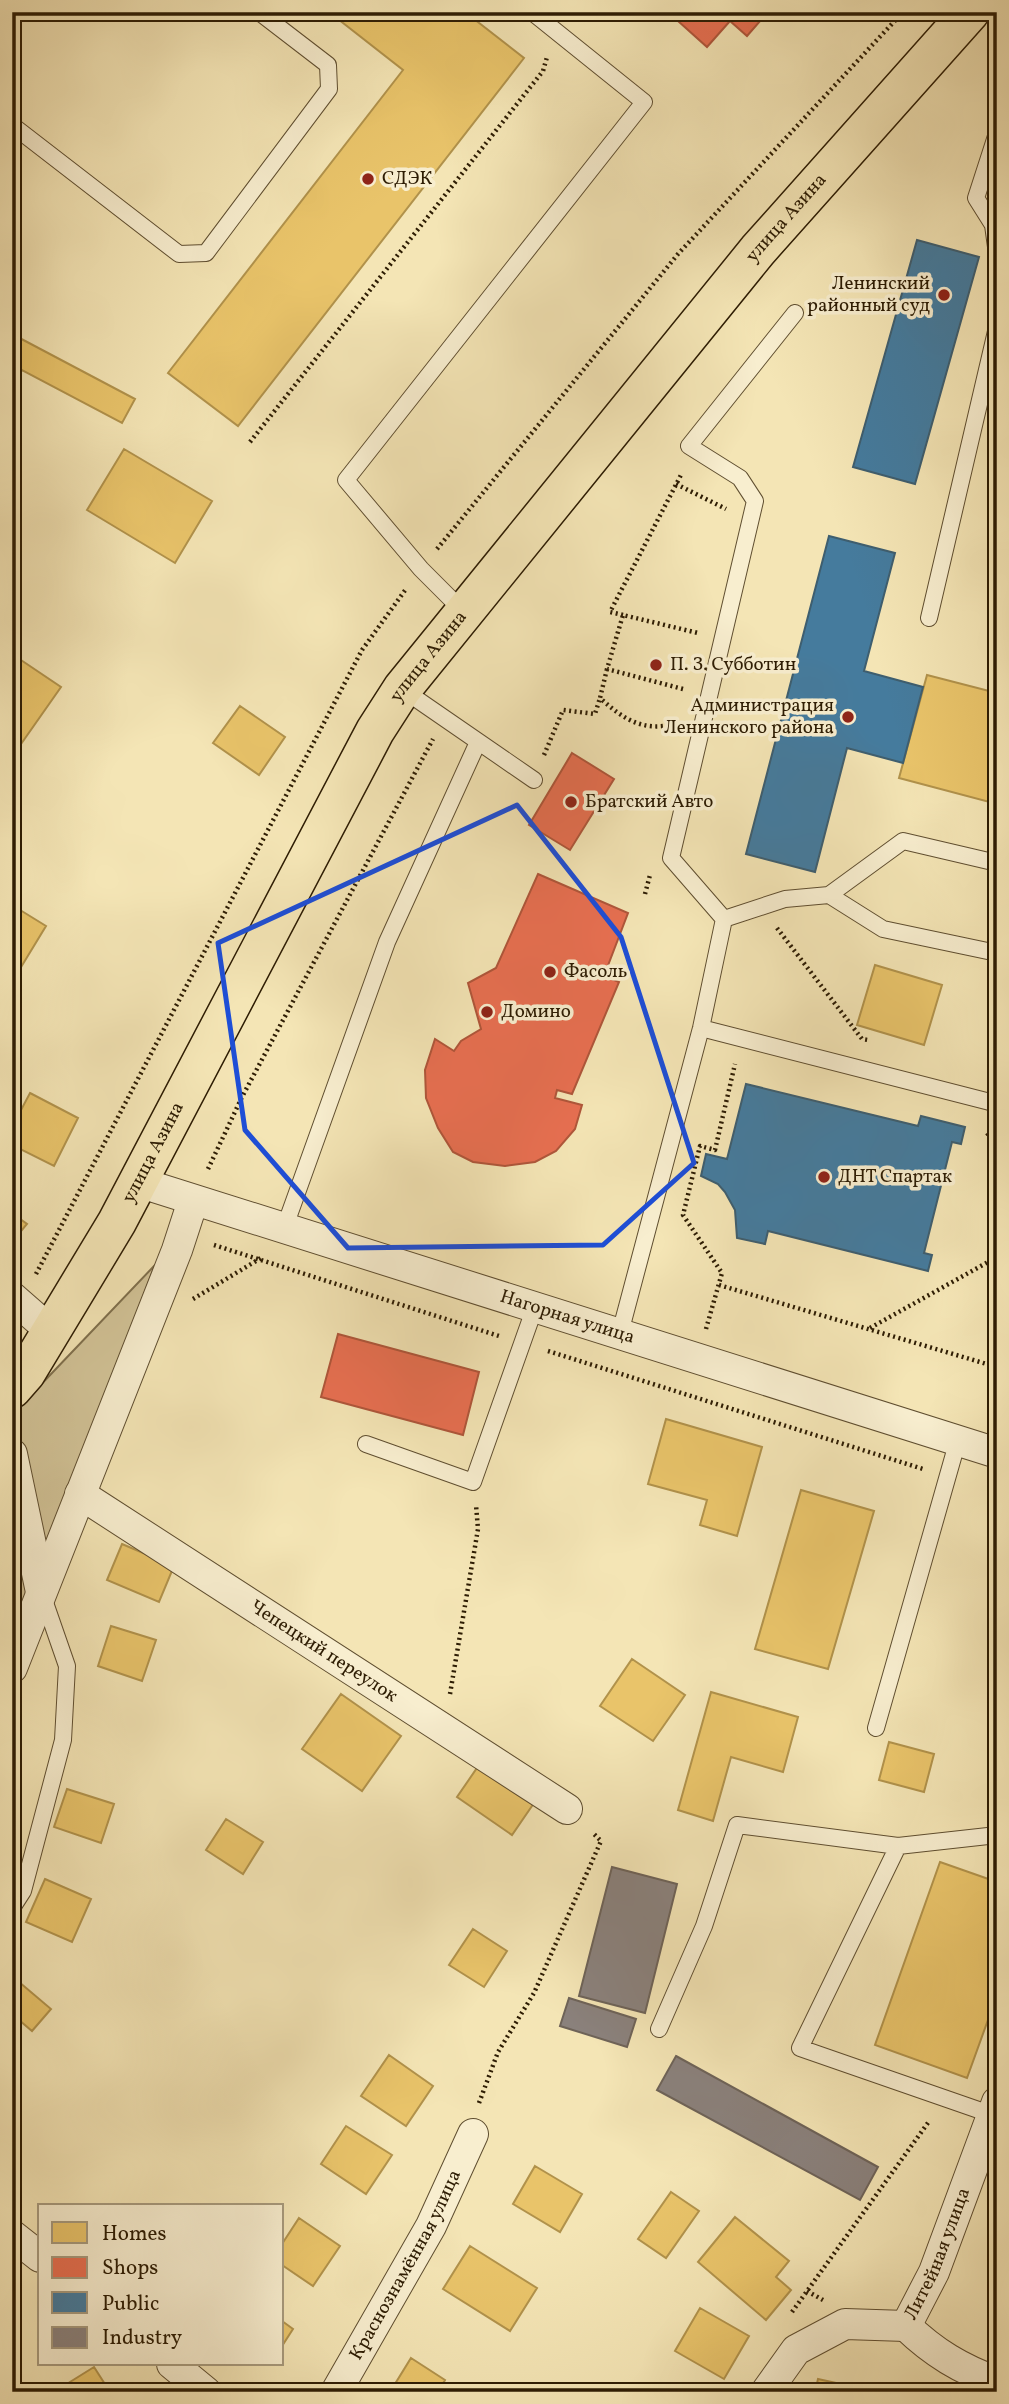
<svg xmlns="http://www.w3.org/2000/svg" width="1009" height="2404" font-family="Vollkorn,serif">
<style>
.green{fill:#d2c397;stroke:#80704d;stroke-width:2}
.homes{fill:#e9c46a;stroke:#b1924b;stroke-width:2}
.shops{fill:#e76f51;stroke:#af563a;stroke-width:2}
.public{fill:#457b9d;stroke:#3e5e6f;stroke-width:2}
.industry{fill:#8a817c;stroke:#6e6358;stroke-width:2}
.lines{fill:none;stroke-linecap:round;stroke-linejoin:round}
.lane-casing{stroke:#5f4e30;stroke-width:18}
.street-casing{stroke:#5f4e30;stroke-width:32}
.primary-casing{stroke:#2d1c03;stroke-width:41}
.path{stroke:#2d1c03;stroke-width:4.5;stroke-dasharray:2 3.5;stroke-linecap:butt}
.lane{stroke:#f8eecf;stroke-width:16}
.street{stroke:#f8eecf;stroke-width:30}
.primary{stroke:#f4e5b5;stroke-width:38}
.marked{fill:none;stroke:#1d4ed8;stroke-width:5;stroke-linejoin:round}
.poi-dot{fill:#8f2418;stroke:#f8eecf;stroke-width:2.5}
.labels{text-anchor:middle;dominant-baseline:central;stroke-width:7;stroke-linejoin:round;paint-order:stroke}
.poi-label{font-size:19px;fill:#2d1c03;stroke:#f8eecf;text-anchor:start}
.street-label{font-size:19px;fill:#2d1c03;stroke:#f8eecf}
</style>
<rect width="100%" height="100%" fill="#f4e5b5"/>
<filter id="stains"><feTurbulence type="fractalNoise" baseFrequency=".00286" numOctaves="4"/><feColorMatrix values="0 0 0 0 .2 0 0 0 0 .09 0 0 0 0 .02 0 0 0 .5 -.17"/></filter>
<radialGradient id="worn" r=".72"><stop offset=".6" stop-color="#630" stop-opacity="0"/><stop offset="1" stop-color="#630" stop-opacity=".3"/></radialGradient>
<!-- green -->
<path class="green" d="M 155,1265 L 12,1644 L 12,1415 Z"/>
<!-- homes -->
<path class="homes" d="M 329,12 L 465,12 L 524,58 L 238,426 L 168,373 L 403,70 Z
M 12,334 L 135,399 L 122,423 L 22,370 L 12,389 Z
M 124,449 L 212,501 L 175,563 L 87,510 Z
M 12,654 L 61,687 L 14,754 L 12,753 Z
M 927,675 L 997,693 L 997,804 L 899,778 Z
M 240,706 L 285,737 L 259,775 L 213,743 Z
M 12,905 L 46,926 L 12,982 Z
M 875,965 L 942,985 L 924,1045 L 857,1025 Z
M 30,1093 L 78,1118 L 54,1166 L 12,1145 L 12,1127 Z
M 12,1213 L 27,1224 L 12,1242 Z
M 666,1419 L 762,1447 L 737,1536 L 700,1525 L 707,1500 L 648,1484 Z
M 801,1490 L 874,1511 L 828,1669 L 755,1649 Z
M 122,1544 L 174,1566 L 159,1602 L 107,1580 Z
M 111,1626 L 156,1640 L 142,1681 L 98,1666 Z
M 632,1659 L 685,1695 L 653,1741 L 600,1706 Z
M 711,1692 L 798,1717 L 783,1772 L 731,1757 L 713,1821 L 678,1810 Z
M 341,1694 L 401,1736 L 362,1791 L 302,1749 Z
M 889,1742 L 934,1754 L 924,1792 L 879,1780 Z
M 479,1765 L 534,1803 L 512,1835 L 457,1797 Z
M 67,1789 L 114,1804 L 101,1843 L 54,1827 Z
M 226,1819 L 263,1842 L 243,1874 L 206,1850 Z
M 940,1862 L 997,1882 L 997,1995 L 967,2078 L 875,2045 Z
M 45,1879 L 91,1899 L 72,1942 L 26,1922 Z
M 473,1929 L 507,1951 L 484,1987 L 449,1965 Z
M 12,1976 L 51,2009 L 32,2031 L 12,2014 Z
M 389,2055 L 433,2086 L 406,2126 L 361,2096 Z
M 346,2126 L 392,2155 L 366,2194 L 321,2164 Z
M 535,2166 L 582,2194 L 560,2232 L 513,2204 Z
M 671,2192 L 699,2211 L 666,2258 L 638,2239 Z
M 735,2217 L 789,2261 L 776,2277 L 791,2290 L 766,2320 L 698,2262 Z
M 299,2218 L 340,2246 L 313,2286 L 282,2265 L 282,2244 Z
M 470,2246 L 537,2288 L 510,2331 L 443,2289 Z
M 700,2308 L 749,2336 L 724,2379 L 675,2351 Z
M 282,2321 L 293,2329 L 282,2346 Z
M 411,2358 L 445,2380 L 438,2392 L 390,2392 Z
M 94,2367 L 110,2392 L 54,2392 Z
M 818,2379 L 877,2392 L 815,2392 Z"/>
<!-- shops -->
<path class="shops" d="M 668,12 L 768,12 L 747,36 L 730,21 L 707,47 Z
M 572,753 L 614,779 L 570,850 L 529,825 Z
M 538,874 L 628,913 L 604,976 L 619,982 L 572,1094 L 557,1090 L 555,1098 L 582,1105 L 575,1129 L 556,1151 L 535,1162 L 505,1166 L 473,1162 L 453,1152 L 438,1128 L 426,1098 L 425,1070 L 435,1039 L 454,1051 L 461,1041 L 481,1029 L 468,983 L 496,968 Z
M 338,1334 L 479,1372 L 463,1435 L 321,1397 Z"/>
<!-- public -->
<path class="public" d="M 917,240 L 979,257 L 915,484 L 853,467 Z
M 829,536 L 895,553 L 864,671 L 923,687 L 903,763 L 847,748 L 815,872 L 746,854 Z
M 746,1084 L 918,1126 L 921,1116 L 965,1127 L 961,1144 L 952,1142 L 924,1253 L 932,1255 L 928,1271 L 768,1231 L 765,1244 L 737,1238 L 735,1210 L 725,1192 L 718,1184 L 701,1176 L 706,1154 L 727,1159 Z"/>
<!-- industry -->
<path class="industry" d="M 612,1867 L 677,1884 L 645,2013 L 579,1996 Z
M 569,1998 L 636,2019 L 627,2047 L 560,2026 Z
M 676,2056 L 878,2167 L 860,2200 L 657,2090 Z"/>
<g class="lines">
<!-- lane casing -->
<g class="lane-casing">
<path id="lane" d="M 12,125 L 179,254 L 206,253 L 329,89 L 328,65 L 259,12
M 997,133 L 976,198 L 993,225 L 997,254
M 464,612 L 421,569 L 346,480 L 644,102 L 532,12
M 929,618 L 997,327
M 402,689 L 534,780
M 829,895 L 883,929 L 997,953
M 724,919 L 785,899 L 829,895 L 903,841 L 997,863
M 701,1028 L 990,1102 L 997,1107
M 284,1229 L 387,942 L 478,742
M 620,1333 L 701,1028 L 724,919 L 671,858 L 755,501 L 740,478 L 689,446 L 795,313
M 366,1444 L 473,1482 L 535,1307
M 876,1728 L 958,1440
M 12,1908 L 23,1891 L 63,1740 L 67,1666 L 42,1594
M 659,2029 L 704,1926 L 737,1825 L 898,1846
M 993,2115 L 800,2048 L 898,1846 L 997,1835"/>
</g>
<!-- street casing -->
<g class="street-casing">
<g id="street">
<path id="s1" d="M 138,1182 L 997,1453"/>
<path d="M 12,1297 L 52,1332"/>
<path d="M 12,1454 L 41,1592"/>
<path id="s2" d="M 80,1494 L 567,1809"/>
<path d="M 12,1668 L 177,1250 L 193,1201"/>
<path d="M 12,2235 L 40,2257"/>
<path d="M 906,2326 C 934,2353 961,2369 997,2382"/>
<path d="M 172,2364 L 206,2392"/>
<path id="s3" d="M 336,2392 L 431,2226 L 473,2134"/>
<path id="s4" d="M 766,2392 L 796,2350 L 845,2324 L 906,2326 L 934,2272 L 997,2102"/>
</g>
</g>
<!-- primary casing -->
<g class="primary-casing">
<g id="primary">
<path id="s5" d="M 12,1389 L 26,1373 L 117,1222 L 375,731 L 402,689 L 758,250 L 970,12"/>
</g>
</g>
<!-- path -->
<path class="path" d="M 496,12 L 506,20
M 250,442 L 543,71 L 547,57
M 676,484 L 726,509
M 437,549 L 678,254 L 903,12
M 623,615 L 610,612 L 682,473
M 607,669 L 600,698 C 623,719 643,732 674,724
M 683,689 L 607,669 L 623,615 L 698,633
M 544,755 L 563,710 L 595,714 L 600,698
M 645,894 L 650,875
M 777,928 L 862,1039 L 868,1040
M 987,1133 L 997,1146
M 208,1169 L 242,1097 L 433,739
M 214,1245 L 499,1336
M 36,1274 L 362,650 L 406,589
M 719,1285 L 997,1367
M 193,1299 L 261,1258
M 870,1328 L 997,1257
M 706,1329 L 722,1273 L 683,1215 L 700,1146 L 715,1150 L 735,1064
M 548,1351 L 923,1469
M 450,1694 L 478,1529 L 476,1505
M 479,2103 L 498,2052 L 534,1993 L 601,1841 L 592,1832
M 807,2291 L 823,2300
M 792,2312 L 930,2120"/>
<!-- lane -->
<use href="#lane" class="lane"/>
<!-- street -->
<use href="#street" class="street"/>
<!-- primary -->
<use href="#primary" class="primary"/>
</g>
<!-- marked area -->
<path class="marked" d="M 517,805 L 621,937 L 694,1163 L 603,1245 L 348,1248 L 245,1130 L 218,943 Z"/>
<!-- markers -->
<g class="poi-dot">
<circle cx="368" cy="179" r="7"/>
<circle cx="944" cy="295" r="7"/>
<circle cx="656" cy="665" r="7"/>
<circle cx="848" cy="717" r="7"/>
<circle cx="571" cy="802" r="7"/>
<circle cx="550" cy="972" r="7"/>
<circle cx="487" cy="1012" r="7"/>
<circle cx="824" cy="1177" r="7"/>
</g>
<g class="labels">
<!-- poi labels -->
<g class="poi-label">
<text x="382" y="179">СДЭК</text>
<text x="930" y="284" text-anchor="end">Ленинский<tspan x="930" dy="22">районный суд</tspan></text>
<text x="670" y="665">П. З. Субботин</text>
<text x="834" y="706" text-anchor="end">Администрация<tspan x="834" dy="22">Ленинского района</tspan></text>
<text x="585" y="802">Братский Авто</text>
<text x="564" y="972">Фасоль</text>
<text x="501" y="1012">Домино</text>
<text x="838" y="1177">ДНТ Спартак</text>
</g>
<!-- street labels -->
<g class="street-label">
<text stroke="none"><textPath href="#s5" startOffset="1410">улица Азина</textPath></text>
<text stroke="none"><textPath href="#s5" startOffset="844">улица Азина</textPath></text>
<text stroke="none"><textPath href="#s5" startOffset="276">улица Азина</textPath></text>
<text stroke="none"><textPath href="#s1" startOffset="450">Нагорная улица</textPath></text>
<text stroke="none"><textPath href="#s2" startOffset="290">Чепецкий переулок</textPath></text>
<text stroke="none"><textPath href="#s4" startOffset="247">Литейная улица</textPath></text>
<text stroke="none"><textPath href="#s3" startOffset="145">Краснознамённая улица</textPath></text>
</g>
</g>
<!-- margin -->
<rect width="1009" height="2404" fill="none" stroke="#f4e5b5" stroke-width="42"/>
<rect x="14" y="14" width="981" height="2376" fill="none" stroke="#2d1c03" stroke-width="3.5"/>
<rect x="21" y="21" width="967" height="2362" fill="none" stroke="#2d1c03" stroke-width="2"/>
<!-- legend -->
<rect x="38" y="2204" width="245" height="161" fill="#f8eecf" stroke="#a79a7d" stroke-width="2"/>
<rect x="52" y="2222" width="35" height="21" fill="#e9c46a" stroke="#a79a7d" stroke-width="2"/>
<text x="102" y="2240" font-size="21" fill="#2d1c03">Homes</text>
<rect x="52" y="2257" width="35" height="21" fill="#e76f51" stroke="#a79a7d" stroke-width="2"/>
<text x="102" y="2274" font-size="21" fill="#2d1c03">Shops</text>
<rect x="52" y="2292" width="35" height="21" fill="#457b9d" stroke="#a79a7d" stroke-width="2"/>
<text x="102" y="2310" font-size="21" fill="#2d1c03">Public</text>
<rect x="52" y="2327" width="35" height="21" fill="#8a817c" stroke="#a79a7d" stroke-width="2"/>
<text x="102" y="2344" font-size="21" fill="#2d1c03">Industry</text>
<rect width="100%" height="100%" filter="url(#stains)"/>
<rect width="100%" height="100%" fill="url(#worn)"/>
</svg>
